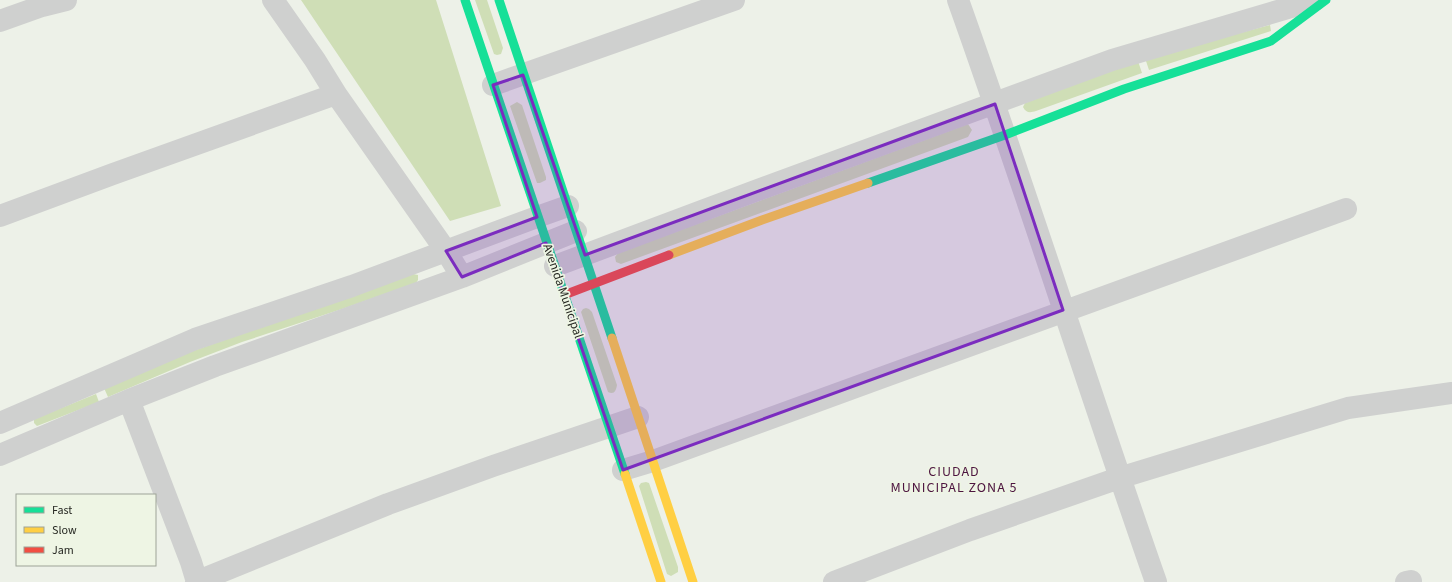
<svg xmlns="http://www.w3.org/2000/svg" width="1452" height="582" font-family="'Source Sans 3',sans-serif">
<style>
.green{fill:#cfdeb6}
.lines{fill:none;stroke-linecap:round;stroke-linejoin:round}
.street{stroke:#cfd0cf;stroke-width:22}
.fast{stroke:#16e098;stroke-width:9}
.slow{stroke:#ffcf43;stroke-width:9}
.jam{stroke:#f24e42;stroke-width:9}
.marked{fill:#7b2cbf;fill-opacity:0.2;stroke:#7b2cbf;stroke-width:3;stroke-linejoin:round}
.labels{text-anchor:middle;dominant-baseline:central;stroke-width:3.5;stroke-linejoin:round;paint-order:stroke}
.street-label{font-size:13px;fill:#272923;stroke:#eef5e4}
.neighbourhood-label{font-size:14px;letter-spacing:1px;fill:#4d1540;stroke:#eef5e4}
</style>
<rect width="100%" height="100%" fill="#edf1e8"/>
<!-- green -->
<path class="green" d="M 301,0 L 436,0 L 501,206 L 450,221 Z
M 475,0 L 487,0 L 503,48 L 501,54 L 497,55 L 494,54 Z
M 1270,25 L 1271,31 L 1149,70 L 1145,58 Z
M 1138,61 L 1142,73 L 1036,111 C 1030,113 1026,113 1023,107 L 1025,103 Z
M 517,102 L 522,105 L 546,177 L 546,180 L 540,183 L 537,183 L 510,106 Z
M 968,124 L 972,130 L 968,137 L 621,264 L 616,262 L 615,257 L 618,253 Z
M 413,274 L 418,275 L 418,280 L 416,283 L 345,308 L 242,342 L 190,362 L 108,397 L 104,388 L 187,353 Z
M 586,308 L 589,309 L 592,312 L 617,385 C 616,391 614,395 608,392 L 581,312 L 583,309 Z
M 96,394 L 99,402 L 37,426 L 34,423 L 34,419 Z
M 646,482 L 649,483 L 678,567 L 678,572 L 671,576 L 667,574 L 639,486 L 641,483 Z"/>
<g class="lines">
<!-- street -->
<path class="street" d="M 273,0 L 315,60 L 336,94 L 446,251 L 462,277
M 958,0 C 1027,193 1088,388 1156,582
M 0,21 L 42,6 L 66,0
M 493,85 L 734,0
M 0,216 L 113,174 L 336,94
M 555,266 L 755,191 L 1112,60 L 1315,0
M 129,400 L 191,562 L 197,582
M 0,423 L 195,339 L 352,286 L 537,217 L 568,206
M 0,455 L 129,400 L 215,366 L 462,277 L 576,231
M 623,470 L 653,461 C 884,377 1115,292 1346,209
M 196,582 L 388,504 L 493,466 L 638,417
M 834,582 L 970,530 L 1119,478 L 1348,408 L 1452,393
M 1406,582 L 1411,581"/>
<!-- fast -->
<path class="fast" d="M 465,0 L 625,474
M 499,0 L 612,338
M 868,183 L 1005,135 L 1124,89 L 1271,41 L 1326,0"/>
<!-- slow -->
<path class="slow" d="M 669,255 L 762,220 L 868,183
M 612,338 L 693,582
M 625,474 L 661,582"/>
<!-- jam -->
<path class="jam" d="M 564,295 L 669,255"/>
</g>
<!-- marked area -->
<path class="marked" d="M 523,75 L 585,255 L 995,104 L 1063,310 L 623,470 L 546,243 L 462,277 L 446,251 L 537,217 L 493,85 Z"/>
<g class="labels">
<!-- street labels -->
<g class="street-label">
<text transform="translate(563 291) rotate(71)">Avenida Municipal</text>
</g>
<!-- neighbourhood labels -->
<g class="neighbourhood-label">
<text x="954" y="472">CIUDAD<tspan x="954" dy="16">MUNICIPAL ZONA 5</tspan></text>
</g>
</g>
<!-- legend -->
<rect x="16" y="494" width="140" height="72" fill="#eef5e4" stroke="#9ea397"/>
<rect x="24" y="507" width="20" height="6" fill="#16e098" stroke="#9ea397"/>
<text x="52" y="514" font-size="12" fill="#272923">Fast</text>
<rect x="24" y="527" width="20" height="6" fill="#ffcf43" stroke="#9ea397"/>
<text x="52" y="534" font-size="12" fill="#272923">Slow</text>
<rect x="24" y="547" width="20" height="6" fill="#f24e42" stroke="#9ea397"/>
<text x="52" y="554" font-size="12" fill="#272923">Jam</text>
</svg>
